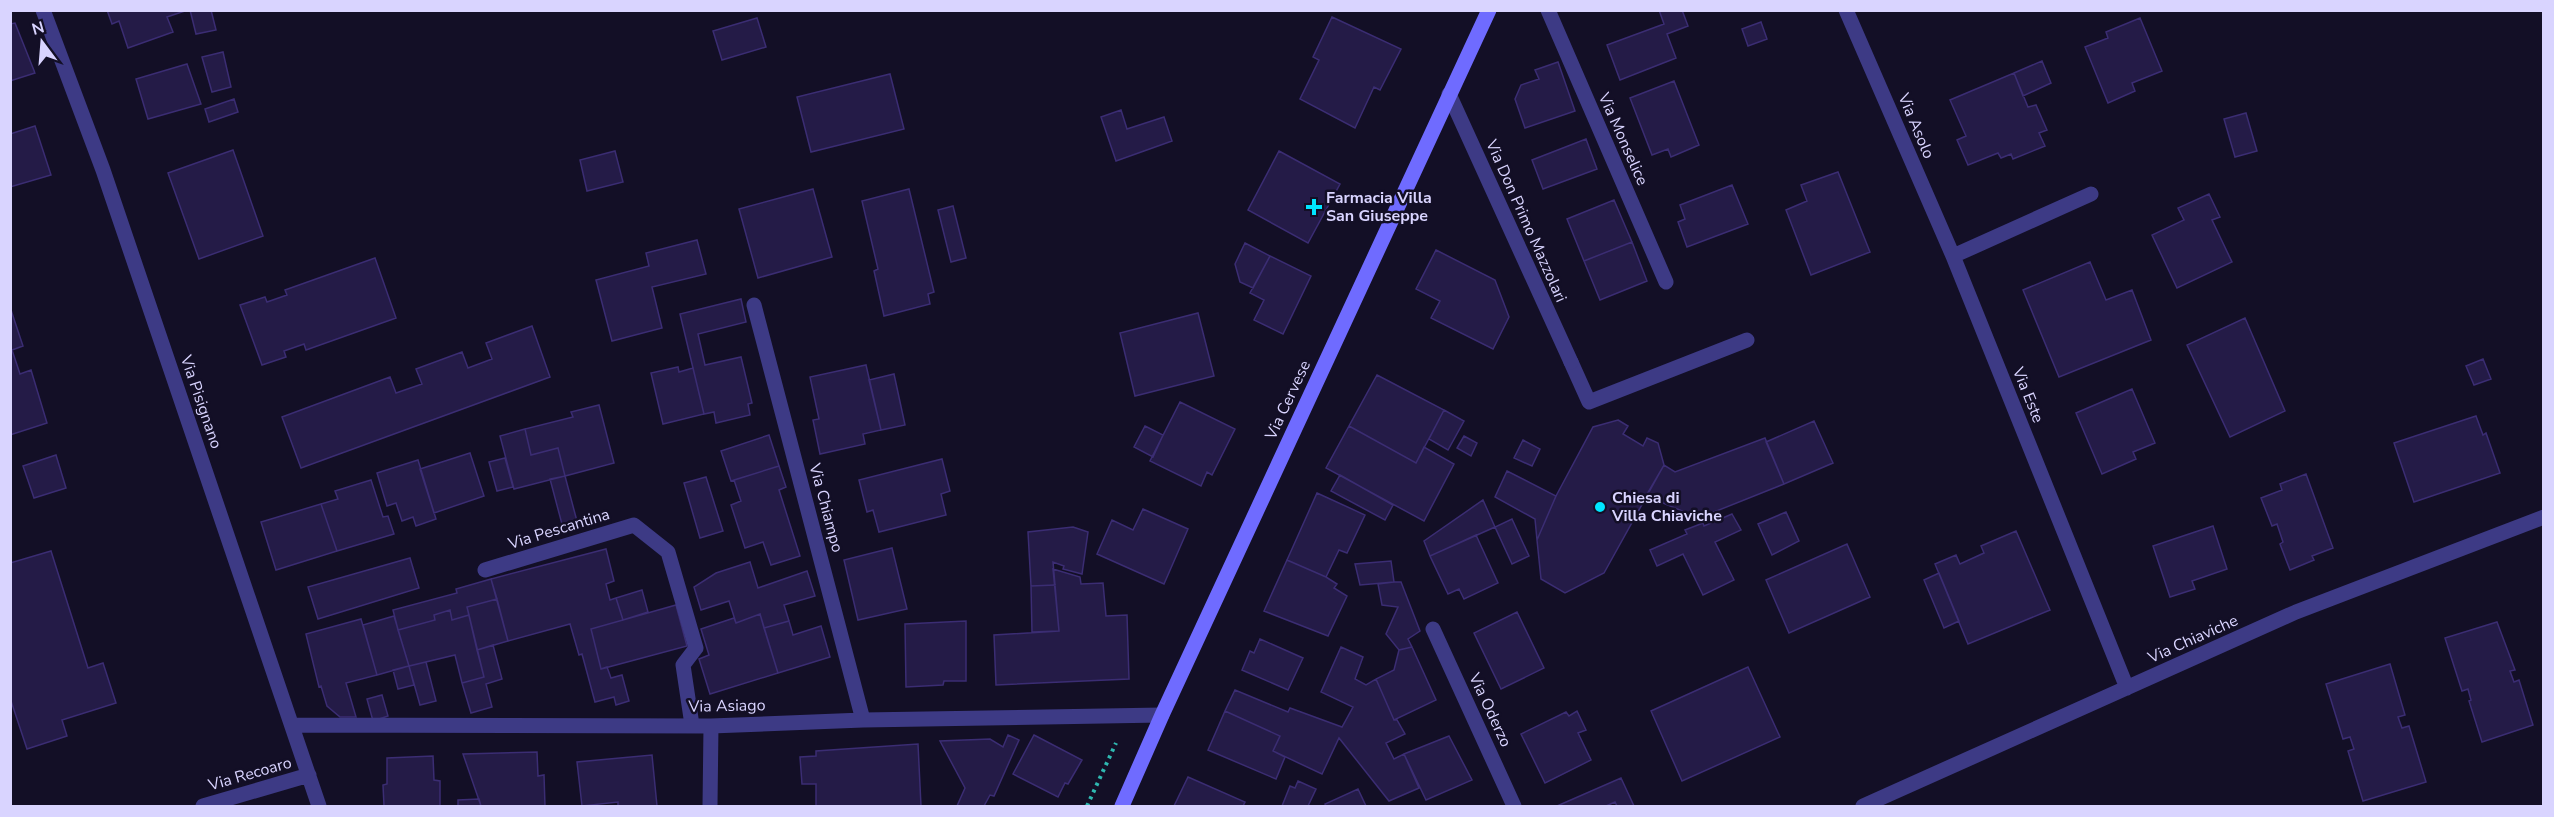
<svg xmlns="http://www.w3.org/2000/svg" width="2554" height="817" font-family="'Nunito Sans',sans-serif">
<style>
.building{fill:#241b47;stroke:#3b2d73;stroke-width:1.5}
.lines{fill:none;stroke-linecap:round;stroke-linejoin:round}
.path{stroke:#2fb8b0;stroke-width:4;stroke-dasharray:3 4.5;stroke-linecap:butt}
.service{stroke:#3d3a85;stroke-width:15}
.minor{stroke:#3d3a85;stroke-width:15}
.secondary{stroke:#6f6bff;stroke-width:15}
.poi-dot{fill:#00e5ff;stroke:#130f26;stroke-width:2}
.labels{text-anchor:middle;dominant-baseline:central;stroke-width:5;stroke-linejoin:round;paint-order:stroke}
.street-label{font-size:16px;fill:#d9d4ff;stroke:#130f26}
.poi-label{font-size:16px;font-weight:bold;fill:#d9d4ff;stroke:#130f26;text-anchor:start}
</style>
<rect width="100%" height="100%" fill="#130f26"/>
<!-- building -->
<path class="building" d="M 107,10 L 185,10 L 185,11 L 167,17 L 173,32 L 128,48 L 119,21 L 112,24 Z
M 190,10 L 211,10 L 216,30 L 196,34 Z
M 1659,10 L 1682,10 L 1688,26 L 1667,34 L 1676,58 L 1620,80 L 1607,45 L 1664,24 Z
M 1332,17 L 1401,49 L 1380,90 L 1374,87 L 1355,128 L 1300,99 L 1319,60 L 1313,57 Z
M 757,18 L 766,47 L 722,60 L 713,31 Z
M 2140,18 L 2162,71 L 2132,83 L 2135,91 L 2108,103 L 2085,47 L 2108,38 L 2106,32 Z
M 1761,22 L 1767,39 L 1748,46 L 1742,29 Z
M 15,23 L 35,73 L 10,81 L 10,24 Z
M 223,52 L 231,87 L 212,92 L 202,57 Z
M 2042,61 L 2051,83 L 2023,96 L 2014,73 Z
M 1558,62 L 1575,111 L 1525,128 L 1515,99 L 1521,85 L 1539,79 L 1535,70 Z
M 187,64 L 201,104 L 148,119 L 136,79 Z
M 2014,73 L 2028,107 L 2036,105 L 2047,130 L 2039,133 L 2045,146 L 2013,159 L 2011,154 L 2001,158 L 1998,153 L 1968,165 L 1957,140 L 1966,136 L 1950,100 Z
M 890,74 L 904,129 L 811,152 L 797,97 Z
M 1674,81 L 1699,145 L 1671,157 L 1668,149 L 1652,155 L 1630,98 Z
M 234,99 L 238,112 L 209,122 L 205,109 Z
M 1121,110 L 1127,129 L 1164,117 L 1172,141 L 1116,161 L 1101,117 Z
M 2246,113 L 2257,151 L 2235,157 L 2224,119 Z
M 35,126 L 51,175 L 10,187 L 10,134 Z
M 1586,139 L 1597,169 L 1543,189 L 1532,160 Z
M 233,150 L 263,236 L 199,259 L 168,173 Z
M 615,151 L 623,182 L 587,191 L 580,160 Z
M 1279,151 L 1340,184 L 1308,243 L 1248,210 Z
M 1838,172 L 1870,252 L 1811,275 L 1786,210 L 1807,201 L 1801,185 Z
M 1732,185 L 1748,224 L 1687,247 L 1678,222 L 1685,219 L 1680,205 Z
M 813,189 L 832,257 L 758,278 L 739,209 Z
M 909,189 L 934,292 L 928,294 L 930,304 L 884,316 L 874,271 L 878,269 L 862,201 Z
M 2209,194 L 2220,217 L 2212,220 L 2232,262 L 2177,288 L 2152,235 L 2184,220 L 2178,208 Z
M 1614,200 L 1632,242 L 1584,261 L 1567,219 Z
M 953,206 L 966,258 L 951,262 L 938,210 Z
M 697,240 L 706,274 L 652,287 L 662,328 L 612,341 L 596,280 L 649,266 L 646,253 Z
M 1632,242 L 1647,281 L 1600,300 L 1584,261 Z
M 1245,243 L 1270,256 L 1253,288 L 1240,282 L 1235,264 Z
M 1436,250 L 1495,280 L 1509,317 L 1493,349 L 1431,318 L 1440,301 L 1416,289 Z
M 1270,256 L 1311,276 L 1283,334 L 1254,320 L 1264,300 L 1250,293 Z
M 375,258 L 396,318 L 306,350 L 304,344 L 284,351 L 286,357 L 262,365 L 240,305 L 265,297 L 267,302 L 287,295 L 285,290 Z
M 2090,262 L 2106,300 L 2132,290 L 2151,340 L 2059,377 L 2023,290 Z
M 741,299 L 746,322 L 698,334 L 705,365 L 741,357 L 752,403 L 748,404 L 750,415 L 716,423 L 714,412 L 704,414 L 680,314 Z
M 10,307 L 23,346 L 12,350 L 20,374 L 31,370 L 47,423 L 10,435 Z
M 1198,313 L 1214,376 L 1135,396 L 1120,333 Z
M 2245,318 L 2285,411 L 2230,437 L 2187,345 Z
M 532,326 L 550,377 L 301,468 L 282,417 L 390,377 L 396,393 L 422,384 L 416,369 L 462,352 L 468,368 L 492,359 L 486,343 Z
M 2483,359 L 2491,379 L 2474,385 L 2466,366 Z
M 866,365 L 881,430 L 863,434 L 865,444 L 820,454 L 813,420 L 819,419 L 810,377 Z
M 678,367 L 679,372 L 693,368 L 704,414 L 663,424 L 651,373 Z
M 894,374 L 905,425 L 881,430 L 869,380 Z
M 1377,375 L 1444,410 L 1416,463 L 1349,426 Z
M 2132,389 L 2155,443 L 2133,452 L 2136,459 L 2102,474 L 2076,413 Z
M 1180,402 L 1235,429 L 1212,475 L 1207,472 L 1201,486 L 1150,461 Z
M 599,405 L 614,463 L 565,476 L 558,448 L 531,455 L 525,429 L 573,417 L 571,412 Z
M 1444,410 L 1464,421 L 1448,450 L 1429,439 Z
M 2476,416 L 2483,435 L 2486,433 L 2500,473 L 2414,502 L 2394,443 Z
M 1618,420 L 1628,426 L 1623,434 L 1643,446 L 1647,438 L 1658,443 L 1664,465 L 1604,573 L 1565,593 L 1541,579 L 1537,540 L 1556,496 L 1593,427 Z
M 1814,421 L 1833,463 L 1784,484 L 1766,442 Z
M 1145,426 L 1163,435 L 1153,457 L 1134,447 Z
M 1349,426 L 1416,463 L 1424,447 L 1454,464 L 1424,521 L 1326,468 Z
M 525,429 L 531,455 L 558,448 L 565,476 L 514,489 L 500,436 Z
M 769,435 L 779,466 L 731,481 L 721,451 Z
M 1464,436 L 1477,443 L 1471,456 L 1457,448 Z
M 1765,438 L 1784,484 L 1699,518 L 1646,496 L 1664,465 L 1675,472 Z
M 1523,440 L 1540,449 L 1532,466 L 1514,458 Z
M 470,453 L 484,496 L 434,513 L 420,469 Z
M 56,455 L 66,488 L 34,498 L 23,466 Z
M 505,458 L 513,487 L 497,491 L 489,462 Z
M 942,459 L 950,491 L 941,494 L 946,515 L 879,532 L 873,510 L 867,512 L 859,480 Z
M 418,460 L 436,519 L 416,526 L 413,517 L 402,521 L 396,503 L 387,506 L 377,473 Z
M 779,466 L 786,487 L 779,490 L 800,556 L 771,565 L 763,542 L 745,548 L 731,505 L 741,501 L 734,480 Z
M 1507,471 L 1556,496 L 1537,540 L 1535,519 L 1495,497 Z
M 2306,474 L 2333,548 L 2312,556 L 2314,560 L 2290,570 L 2280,544 L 2283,542 L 2277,524 L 2272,526 L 2261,498 L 2282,490 L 2280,484 Z
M 1340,475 L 1393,505 L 1385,520 L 1331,491 Z
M 565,476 L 578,525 L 563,528 L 550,479 Z
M 706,477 L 723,531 L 700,538 L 684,483 Z
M 371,480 L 383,517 L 388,516 L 394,534 L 337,551 L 321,504 L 338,499 L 335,491 Z
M 1317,493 L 1365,515 L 1347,553 L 1339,550 L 1326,577 L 1287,560 Z
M 1483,500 L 1495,527 L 1430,556 L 1424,541 Z
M 321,504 L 337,551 L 276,570 L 261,522 Z
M 1143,509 L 1188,529 L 1164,584 L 1097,554 L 1112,520 L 1133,530 Z
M 1786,512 L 1799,541 L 1772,555 L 1758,524 Z
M 1732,514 L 1741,530 L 1715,542 L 1734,580 L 1703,595 L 1683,554 L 1657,566 L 1650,550 L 1687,534 L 1685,530 L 1703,523 L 1704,526 Z
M 1512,519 L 1529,556 L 1512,564 L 1495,527 Z
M 2213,526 L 2227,569 L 2192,581 L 2195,589 L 2170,597 L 2153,546 Z
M 1073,527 L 1088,532 L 1082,574 L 1063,569 L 1064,566 L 1053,562 L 1055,585 L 1031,586 L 1028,532 Z
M 2016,531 L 2050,610 L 1968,644 L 1935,564 L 1956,555 L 1960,564 L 1984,553 L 1981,546 Z
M 1476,535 L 1498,583 L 1464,599 L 1459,589 L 1448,594 L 1430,556 Z
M 1847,544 L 1870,597 L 1789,633 L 1766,580 Z
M 892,548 L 907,609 L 858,620 L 844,560 Z
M 606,549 L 614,581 L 606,584 L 610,600 L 616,598 L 623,620 L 591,629 L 601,669 L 607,667 L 611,678 L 622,675 L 629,701 L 616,705 L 614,697 L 595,702 L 582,654 L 579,655 L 570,624 L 508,641 L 491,579 Z
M 51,551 L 88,668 L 103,663 L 116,703 L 62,720 L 67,736 L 27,749 L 10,698 L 10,563 Z
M 410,558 L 419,588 L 318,619 L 308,587 Z
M 1287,560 L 1326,577 L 1337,584 L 1334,588 L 1347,596 L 1328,636 L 1264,611 Z
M 1391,561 L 1394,582 L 1360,585 L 1355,564 Z
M 750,562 L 758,588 L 807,571 L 815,596 L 784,605 L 789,621 L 764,628 L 760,614 L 736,623 L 729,601 L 701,610 L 694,587 L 716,573 Z
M 1053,569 L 1080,577 L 1081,584 L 1103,583 L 1106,616 L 1127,615 L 1129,679 L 996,685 L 994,635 L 1059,631 Z
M 1939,573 L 1959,621 L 1944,628 L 1924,580 Z
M 491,579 L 497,599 L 467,607 L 469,615 L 452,620 L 450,610 L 434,615 L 435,620 L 398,630 L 393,610 L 457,593 L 456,589 Z
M 1394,582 L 1401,582 L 1420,631 L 1408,639 L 1412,647 L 1399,650 L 1386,634 L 1398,607 L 1382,605 L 1378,584 Z
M 1055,585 L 1059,631 L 1032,632 L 1031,586 Z
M 642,590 L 648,612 L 623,620 L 616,598 Z
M 497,599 L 508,641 L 477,650 L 467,607 Z
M 676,605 L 687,646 L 601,669 L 591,629 Z
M 450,610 L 452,620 L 469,615 L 484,677 L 462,683 L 455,655 L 409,666 L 398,630 L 435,620 L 434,615 Z
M 1517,612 L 1544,668 L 1501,689 L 1474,633 Z
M 760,614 L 778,673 L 710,694 L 699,659 L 709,655 L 701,629 L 734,618 L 736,623 Z
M 394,616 L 409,666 L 377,675 L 363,625 Z
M 361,619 L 377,675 L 346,683 L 356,717 L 340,717 L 327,706 L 321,686 L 319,687 L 306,634 Z
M 789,621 L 793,635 L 821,626 L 830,657 L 778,673 L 764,628 Z
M 966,621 L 966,681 L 944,681 L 943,685 L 906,687 L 905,624 Z
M 2497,622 L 2515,670 L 2510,671 L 2514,682 L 2519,680 L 2533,725 L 2482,742 L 2469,701 L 2471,700 L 2468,689 L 2462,691 L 2445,638 Z
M 1260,639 L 1303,658 L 1288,690 L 1242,670 L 1250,651 L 1254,653 Z
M 493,645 L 502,679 L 486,684 L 492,707 L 471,713 L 462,683 L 484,677 L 477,650 Z
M 1341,647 L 1363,657 L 1355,679 L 1366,685 L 1376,679 L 1394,720 L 1397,720 L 1405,734 L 1386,743 L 1394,759 L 1404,754 L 1419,788 L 1389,801 L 1339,738 L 1322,774 L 1273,751 L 1280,736 L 1225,711 L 1235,690 L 1288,712 L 1290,708 L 1342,727 L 1353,707 L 1321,692 Z
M 1412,647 L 1436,700 L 1394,720 L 1376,679 L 1394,670 L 1399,650 Z
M 426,662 L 436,701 L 420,705 L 409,666 Z
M 2390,664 L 2405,715 L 2398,717 L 2402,728 L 2409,726 L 2426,782 L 2363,801 L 2348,751 L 2354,749 L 2350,737 L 2343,739 L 2326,684 Z
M 409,666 L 414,685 L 398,689 L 393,670 Z
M 1748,667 L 1780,737 L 1682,781 L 1651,711 Z
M 382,695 L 388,716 L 373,721 L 367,699 Z
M 1225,711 L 1280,736 L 1273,751 L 1285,757 L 1276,779 L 1208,750 Z
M 1577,711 L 1586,730 L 1578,733 L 1591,760 L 1545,783 L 1521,734 L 1566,712 L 1569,716 Z
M 1008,735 L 1019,740 L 994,796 L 990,795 L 984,806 L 957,806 L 965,788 L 940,741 L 990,739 L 1003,747 Z
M 1034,735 L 1082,760 L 1068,784 L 1065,783 L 1058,797 L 1013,774 Z
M 1449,736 L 1472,780 L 1426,800 L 1404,754 Z
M 918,744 L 921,806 L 816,806 L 816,784 L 802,784 L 800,757 L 816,756 L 816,751 Z
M 537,752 L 538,776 L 544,775 L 545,806 L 481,806 L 463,754 Z
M 652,755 L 657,806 L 618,806 L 618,802 L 582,806 L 577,762 Z
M 433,756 L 434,780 L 440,781 L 440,806 L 384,806 L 383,785 L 387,784 L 387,758 Z
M 1188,777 L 1245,802 L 1243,806 L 1174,806 Z
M 1621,778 L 1634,806 L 1617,806 L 1615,802 L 1606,806 L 1557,806 Z
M 1298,781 L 1316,789 L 1308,806 L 1282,806 L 1290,786 L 1295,788 Z
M 1358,789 L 1366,806 L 1326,806 L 1325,804 Z
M 479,799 L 481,806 L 458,806 L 458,800 Z"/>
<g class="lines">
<!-- path -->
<path class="path" d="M 1087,806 L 1116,743"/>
<!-- service -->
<path class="service" d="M 1571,362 L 1589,402 L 1747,340
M 485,570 L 634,525 L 668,552 L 696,648 L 683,665 L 692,725"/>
<!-- minor -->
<path class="minor" d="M 43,10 L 103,170 L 319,806
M 1548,10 L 1666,282
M 1846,10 L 1953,256
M 1449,94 L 1571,362
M 2091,194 L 1953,256 L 2127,688
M 754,305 L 863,720
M 1433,629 L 1514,806
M 292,725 L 711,726 L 863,720 L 1162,715
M 203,806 L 309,775
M 710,806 L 711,726
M 1863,806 L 2296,612 L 2544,517"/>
<!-- secondary -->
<path class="secondary" d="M 1122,806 L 1162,715 L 1489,10"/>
</g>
<!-- markers -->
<g class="poi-dot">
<path d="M1311 198h6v6h6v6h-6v6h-6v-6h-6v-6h6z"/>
<circle cx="1600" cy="507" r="6"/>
</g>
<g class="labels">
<!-- street labels -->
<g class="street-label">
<text transform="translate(1916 126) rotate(67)">Via Asolo</text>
<text transform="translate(1623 139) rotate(66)">Via Monselice</text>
<text transform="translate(1526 221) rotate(66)">Via Don Primo Mazzolari</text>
<text transform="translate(2028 395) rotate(68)">Via Este</text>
<text transform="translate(1288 400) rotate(-65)">Via Cervese</text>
<text transform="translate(201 402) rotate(71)">Via Pisignano</text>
<text transform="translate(826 508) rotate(75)">Via Chiampo</text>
<text transform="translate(559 529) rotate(-17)">Via Pescantina</text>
<text transform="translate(2193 639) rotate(-24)">Via Chiaviche</text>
<text transform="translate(727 706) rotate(-1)">Via Asiago</text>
<text transform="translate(1490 710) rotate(65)">Via Oderzo</text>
<text transform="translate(250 774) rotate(-16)">Via Recoaro</text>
</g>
<!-- poi labels -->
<g class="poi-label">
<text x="1326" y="198">Farmacia Villa<tspan x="1326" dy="18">San Giuseppe</tspan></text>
<text x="1612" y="498">Chiesa di<tspan x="1612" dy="18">Villa Chiaviche</tspan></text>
</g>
</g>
<!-- border -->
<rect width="2554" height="817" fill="none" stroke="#d9d4ff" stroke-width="24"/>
<!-- north arrow -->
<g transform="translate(42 42) rotate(344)" stroke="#130f26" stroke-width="4.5" paint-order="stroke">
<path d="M0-4.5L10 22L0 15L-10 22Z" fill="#d9d4ff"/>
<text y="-9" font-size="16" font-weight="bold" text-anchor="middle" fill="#d9d4ff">N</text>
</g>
</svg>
